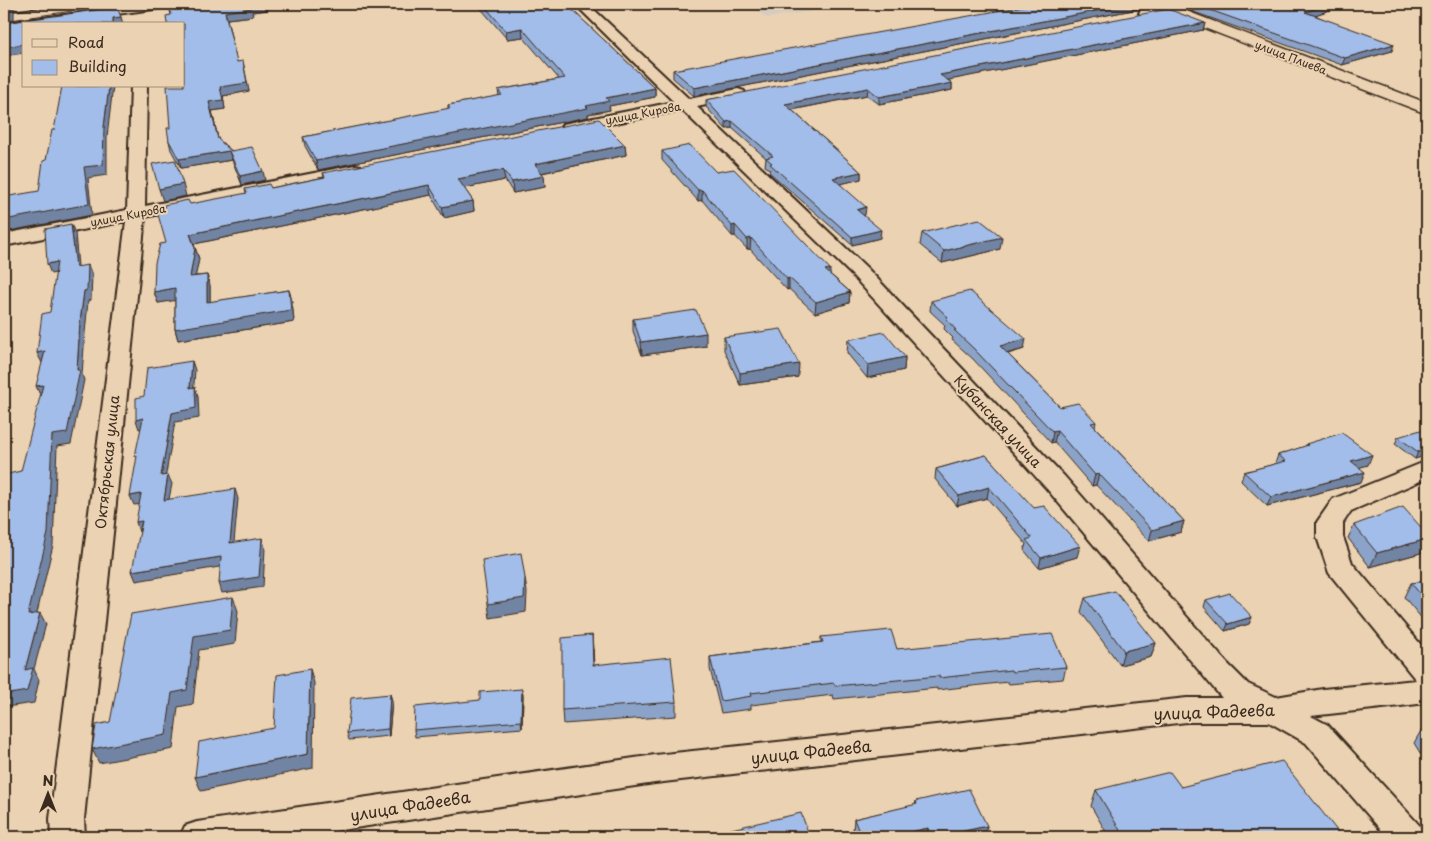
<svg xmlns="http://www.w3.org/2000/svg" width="1431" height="841" font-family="'Playpen Sans',sans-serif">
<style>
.built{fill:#d4ccc2}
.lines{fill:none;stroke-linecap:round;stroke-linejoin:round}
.minor-casing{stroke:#3b2a1e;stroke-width:4}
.tertiary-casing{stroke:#3b2a1e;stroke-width:3}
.minor{fill:#ead2b2;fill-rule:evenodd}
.tertiary{fill:#ead2b2;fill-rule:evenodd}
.tram{stroke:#3b2a1e;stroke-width:1}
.wall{fill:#8ba3c8;stroke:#3b2a1e}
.shaded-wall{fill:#7184a3;stroke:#3b2a1e}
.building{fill:#a2bde9;stroke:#3b2a1e}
.labels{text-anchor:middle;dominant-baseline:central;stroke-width:4;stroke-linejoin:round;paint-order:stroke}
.far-street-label{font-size:11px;fill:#3b2a1e;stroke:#ead2b2}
.street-label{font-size:14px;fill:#3b2a1e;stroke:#ead2b2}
.near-street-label{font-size:16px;fill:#3b2a1e;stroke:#ead2b2}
</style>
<rect width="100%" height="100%" fill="#ead2b2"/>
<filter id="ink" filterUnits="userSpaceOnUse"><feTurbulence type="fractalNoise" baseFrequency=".02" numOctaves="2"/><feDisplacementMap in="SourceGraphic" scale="10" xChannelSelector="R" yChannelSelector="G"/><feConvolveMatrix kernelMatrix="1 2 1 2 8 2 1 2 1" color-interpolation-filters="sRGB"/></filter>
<g filter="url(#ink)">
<!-- built -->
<path class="built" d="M 748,4 L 854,4 L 767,18 Z"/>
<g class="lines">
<!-- minor casing -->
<g class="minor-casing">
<path id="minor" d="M 73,4 L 108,4 L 101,8 L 4,21 L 4,13 Z
M 133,4 L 168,4 L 161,8 L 87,18 L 80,14 L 87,10 Z
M 575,4 L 588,4 L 689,99 L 738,89 L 744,91 L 746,94 L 744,97 L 697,107 L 867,268 L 1065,477 L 1227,663 L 1248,684 L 1276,697 L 1323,689 L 1416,680 L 1329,573 L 1317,537 L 1317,522 L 1333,499 L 1427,461 L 1427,478 L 1351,511 L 1343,523 L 1343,537 L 1352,563 L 1427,652 L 1427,703 L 1311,716 L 1328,725 L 1420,826 L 1425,837 L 1387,837 L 1306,743 L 1269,722 L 1187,722 L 655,783 L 295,837 L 180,837 L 185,826 L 197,822 L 655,755 L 1187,698 L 1222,698 L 1047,489 L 853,276 L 682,110 L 569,132 L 563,130 L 561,127 L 563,124 L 674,102 Z
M 1174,4 L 1201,4 L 1194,8 L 1146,17 L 1139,13 L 1141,10 Z
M 131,86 L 147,86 L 145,206 L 355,165 L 361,166 L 364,170 L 361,174 L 355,175 L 145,217 L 84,819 L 85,837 L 51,837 L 50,819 L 126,221 L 4,246 L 4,234 L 127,210 Z"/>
</g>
<!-- tertiary casing -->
<g class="tertiary-casing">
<path id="tertiary" d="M 1147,4 L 1168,4 L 1427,103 L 1427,114 L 1150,7 Z"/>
</g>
<!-- minor -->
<use href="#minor" class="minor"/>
<!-- tertiary -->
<use href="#tertiary" class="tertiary"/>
<!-- tram -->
<path class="tram" d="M 66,14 L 140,4
M 4,21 L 72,11"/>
</g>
<!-- wall -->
<path class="wall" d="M 169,4 L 268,4 L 268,10 L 252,12 L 253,16 L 227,19 L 237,62 L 249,91 L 223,96 L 225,109 L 212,111 L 218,139 L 265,180 L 242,185 L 232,160 L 181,168 L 171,150 L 169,141 L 170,128 L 184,86 Z
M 477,4 L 566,4 L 655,88 L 655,97 L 609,106 L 610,110 L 588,114 L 588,117 L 318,170 L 305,146 L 303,137 L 448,109 L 448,105 L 499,96 L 498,90 L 559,79 L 523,37 L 507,39 Z
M 1192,4 L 1335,4 L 1333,9 L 1315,15 L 1392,51 L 1342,65 L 1191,11 Z
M 1148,7 L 694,96 L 673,78 L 673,70 Z
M 1205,23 L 1203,30 L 948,80 L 952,83 L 952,90 L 879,104 L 867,95 L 792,110 L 861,172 L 861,179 L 840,184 L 865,215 L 864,216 L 880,238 L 852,245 L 769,172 L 770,169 L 765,166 L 766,158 L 732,128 L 726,129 L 706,107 L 706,100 Z
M 625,145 L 626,155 L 542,173 L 544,176 L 545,187 L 513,193 L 505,180 L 464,188 L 473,201 L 474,211 L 444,218 L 431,195 L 194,244 L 199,259 L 195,276 L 207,275 L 210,286 L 210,302 L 289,290 L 292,301 L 294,322 L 178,340 L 175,329 L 175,300 L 158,303 L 154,292 L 166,243 L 246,193 L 245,189 L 271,188 L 324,177 L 323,173 Z
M 662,151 L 716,172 L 850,292 L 849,303 L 815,313 L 789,289 L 787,290 L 750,249 L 747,249 L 735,236 L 732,236 L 702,200 L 698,201 L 662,160 Z
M 922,233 L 1000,249 L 942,263 L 920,245 Z
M 931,301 L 1024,349 L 1008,354 L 1060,407 L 1096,422 L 1095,427 L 1184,521 L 1181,532 L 1149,541 L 1096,485 L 1092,486 L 1054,442 L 1051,443 L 973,359 L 952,340 L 953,338 L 944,329 L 945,325 L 930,311 Z
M 633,319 L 706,346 L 642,355 L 633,331 Z
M 724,337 L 798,377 L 740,385 L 724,350 Z
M 848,340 L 905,357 L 904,370 L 867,378 L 847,353 Z
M 1427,406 L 1427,416 L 1422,413 L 1425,407 Z
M 1398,437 L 1427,455 L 1415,459 L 1395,444 Z
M 1306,444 L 1368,465 L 1359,467 L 1361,482 L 1267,506 L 1241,481 L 1244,472 L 1275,464 L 1278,455 L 1306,446 Z
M 986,455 L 1077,557 L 1039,568 L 1024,550 L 1026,544 L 987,498 L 957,506 L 935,479 L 936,469 Z
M 1354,525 L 1424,552 L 1370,567 L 1348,538 Z
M 1427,581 L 1427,621 L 1424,621 L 1404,597 L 1411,583 Z
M 1085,598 L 1156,643 L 1151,657 L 1120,665 L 1081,612 Z
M 1206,600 L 1252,617 L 1249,624 L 1225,631 L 1204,607 Z
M 821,637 L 897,649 L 1066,667 L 1063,679 L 1009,684 L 1008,682 L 937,690 L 937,688 L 834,699 L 833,695 L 751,705 L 751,709 L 721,713 L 710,669 L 710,657 L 821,642 Z
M 593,649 L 594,665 L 676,702 L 676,716 L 563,724 L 562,710 Z
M 522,689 L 523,696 L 522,728 L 415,737 L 414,730 L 480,700 Z
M 390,694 L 392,701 L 389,736 L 349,740 L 347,733 Z
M 1422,729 L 1427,729 L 1427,764 L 1414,743 Z
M 1181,787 L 1342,837 L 1109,837 L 1091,806 L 1096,790 Z
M 916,801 L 987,826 L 984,837 L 855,837 L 853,831 L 854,819 L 915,805 Z"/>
<!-- shaded-wall -->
<path class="shaded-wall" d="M 11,4 L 14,4 L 14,19 L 4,21 L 4,11 Z
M 85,4 L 116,4 L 116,5 L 86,9 Z
M 255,4 L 268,4 L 268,10 L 252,12 L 253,16 L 227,19 L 225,12 Z
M 772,4 L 784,4 L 772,6 Z
M 1132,4 L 1149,4 L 1148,7 L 694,96 L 694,88 Z
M 1330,4 L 1335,4 L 1333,9 L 1303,19 L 1305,12 Z
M 121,17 L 123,24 L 113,24 L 113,18 Z
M 1205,23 L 1203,30 L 939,82 L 940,75 Z
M 522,28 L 523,37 L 507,39 L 506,31 Z
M 24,44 L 24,53 L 4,56 L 4,47 Z
M 1394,44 L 1392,51 L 1342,65 L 1345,58 Z
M 243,61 L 249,91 L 223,96 L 225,109 L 212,111 L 220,148 L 209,102 L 220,87 Z
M 952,83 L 952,90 L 879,104 L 879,97 Z
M 109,86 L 113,86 L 107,137 L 107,175 L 88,178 L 92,215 L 4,232 L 4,220 L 84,167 L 104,127 Z
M 655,88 L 655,97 L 609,106 L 610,110 L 588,114 L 588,117 L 318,170 L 316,161 L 586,106 L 606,98 Z
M 868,88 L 867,95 L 785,111 L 785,104 Z
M 732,121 L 732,128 L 726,129 L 726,122 Z
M 625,145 L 626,155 L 536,174 L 535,164 Z
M 229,151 L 232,160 L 181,168 L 179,159 Z
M 503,170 L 505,180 L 460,189 L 458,179 Z
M 263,171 L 265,180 L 242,185 L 240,176 Z
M 861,172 L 861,179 L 832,186 L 833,178 Z
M 544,176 L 545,187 L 513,193 L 512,182 Z
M 183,184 L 186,196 L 163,201 L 159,189 Z
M 429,185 L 431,195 L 194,244 L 190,234 Z
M 698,190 L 702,190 L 702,200 L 698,201 Z
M 473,201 L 474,211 L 444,218 L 442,207 Z
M 866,207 L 865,215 L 857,218 L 857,210 Z
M 71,224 L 75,233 L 79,277 L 76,267 Z
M 735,225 L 735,236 L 732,236 L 732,226 Z
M 881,230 L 880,238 L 852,245 L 852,237 Z
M 1002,237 L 1000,249 L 942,263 L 944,251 Z
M 751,238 L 750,249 L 747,249 L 747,239 Z
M 195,248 L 199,259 L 193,288 L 190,277 Z
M 57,262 L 60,272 L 51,274 L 47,264 Z
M 88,265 L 92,275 L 91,300 L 88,301 L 85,333 L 82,375 L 84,380 L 71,444 L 57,446 L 53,545 L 34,626 L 28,615 L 52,435 L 77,370 L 80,322 L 84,291 Z
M 830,269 L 830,280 L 825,270 Z
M 207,275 L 210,286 L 210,314 L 207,302 Z
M 789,278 L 789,289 L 787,290 L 787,279 Z
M 175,288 L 178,300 L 158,303 L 154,292 Z
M 289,290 L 292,301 L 294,322 L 178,340 L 175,329 Z
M 850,292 L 849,303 L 815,313 L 816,302 Z
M 706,333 L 706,346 L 642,355 L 641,342 Z
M 1026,339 L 1024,349 L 998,356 L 1000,346 Z
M 45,351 L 42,363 L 37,353 Z
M 905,357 L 904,370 L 867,378 L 868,365 Z
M 192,361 L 195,370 L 193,397 L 190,388 Z
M 799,364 L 798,377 L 740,385 L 740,373 Z
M 43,385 L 41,397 L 36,386 Z
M 195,387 L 198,396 L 199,418 L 175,422 L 164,485 L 161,476 L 172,413 Z
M 143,418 L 146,428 L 139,429 L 136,420 Z
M 1057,431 L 1054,442 L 1051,443 L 1053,432 Z
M 1427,449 L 1427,455 L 1415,459 L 1418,452 Z
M 1372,455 L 1368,465 L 1347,471 L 1351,461 Z
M 1365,472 L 1361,482 L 1267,506 L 1271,497 Z
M 1099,474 L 1096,485 L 1092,486 L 1095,475 Z
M 168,475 L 172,484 L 167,509 L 164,500 Z
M 989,487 L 987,498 L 957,506 L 959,496 Z
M 235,489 L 238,499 L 233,553 L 230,543 Z
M 141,494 L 144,504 L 134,505 L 130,496 Z
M 142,521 L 139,532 L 136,522 Z
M 1184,521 L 1181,532 L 1149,541 L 1152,530 Z
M 262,538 L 265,548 L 263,587 L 222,593 L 219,583 Z
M 1427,539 L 1427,545 L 1424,552 L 1370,567 L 1377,553 Z
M 1080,546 L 1077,557 L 1039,568 L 1041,558 Z
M 221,557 L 225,566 L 136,581 L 132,571 Z
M 525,578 L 527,592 L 526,612 L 490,618 L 488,604 Z
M 233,597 L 238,611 L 235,644 L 199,650 L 193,704 L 178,707 L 173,749 L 99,763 L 92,749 L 194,636 Z
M 40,613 L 46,624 L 34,669 L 39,680 L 34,703 L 6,707 L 4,715 L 4,695 L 25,670 Z
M 1252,617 L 1249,624 L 1225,631 L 1228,624 Z
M 592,635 L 593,649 L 594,679 L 593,665 Z
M 1156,643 L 1151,657 L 1120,665 L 1124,651 Z
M 310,669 L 314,683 L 313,768 L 201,791 L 195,777 L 308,754 Z
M 522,689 L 523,696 L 522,728 L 521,721 Z
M 390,694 L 392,701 L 389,736 L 388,729 Z
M 987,826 L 984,837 L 936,837 Z
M 928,828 L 926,837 L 888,837 Z"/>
<!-- building -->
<path class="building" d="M 4,4 L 11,4 L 11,10 L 4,11 Z
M 169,4 L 255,4 L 250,5 L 251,8 L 225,12 L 237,62 L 243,61 L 247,83 L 220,87 L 223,100 L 209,102 L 218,139 L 231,151 L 252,147 L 263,171 L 240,176 L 229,151 L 179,159 L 169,141 L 167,128 L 170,128 L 167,86 L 184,86 L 184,24 L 167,24 L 166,16 L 171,15 Z
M 483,4 L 566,4 L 655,88 L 606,98 L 609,101 L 586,106 L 588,108 L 316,161 L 303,137 L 450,108 L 448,105 L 502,95 L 498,90 L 565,78 L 522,28 L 506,31 Z
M 1035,4 L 1132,4 L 694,88 L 673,70 Z
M 1193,4 L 1330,4 L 1305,12 L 1394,44 L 1345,58 Z
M 117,7 L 121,17 L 113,18 L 113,24 L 24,24 L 24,44 L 4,47 L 4,23 Z
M 1168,9 L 1205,23 L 940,75 L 952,83 L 879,97 L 868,88 L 785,104 L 861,172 L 833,178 L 866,207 L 857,210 L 881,230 L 852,237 L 770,164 L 772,163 L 766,158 L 773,156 L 732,121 L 726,122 L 706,100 Z
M 62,86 L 109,86 L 104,127 L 103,165 L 84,167 L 89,204 L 4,220 L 4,197 L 39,191 L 43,161 L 46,160 L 52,130 L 54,130 Z
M 599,119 L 625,145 L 535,164 L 544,176 L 512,182 L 503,170 L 458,179 L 473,201 L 442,207 L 429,185 L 190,234 L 195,248 L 190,277 L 207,275 L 207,302 L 289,290 L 291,310 L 175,329 L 175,288 L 154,292 L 155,263 L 160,244 L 166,243 L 157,211 L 165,209 L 164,205 L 188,200 L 190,204 L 247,193 L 245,189 L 269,184 L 271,188 L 325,177 L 323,173 Z
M 690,145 L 716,172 L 734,169 L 830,269 L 825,270 L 850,292 L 816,302 L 789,278 L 787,279 L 751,238 L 747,239 L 735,225 L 732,226 L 702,190 L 698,190 L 662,151 Z
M 175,160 L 183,184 L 159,189 L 152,164 Z
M 979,219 L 1002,237 L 944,251 L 922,233 Z
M 71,224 L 76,267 L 88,265 L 87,290 L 84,291 L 80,322 L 77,370 L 80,370 L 67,433 L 52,435 L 48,533 L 28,615 L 40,613 L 25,670 L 33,668 L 27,691 L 4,695 L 4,475 L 21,471 L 43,385 L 36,386 L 45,351 L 37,353 L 42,314 L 50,312 L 57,262 L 47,264 L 45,229 Z
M 970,291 L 1026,339 L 1000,346 L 1060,407 L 1078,403 L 1096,422 L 1091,423 L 1184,521 L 1152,530 L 1099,474 L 1095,475 L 1057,431 L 1053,432 L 974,349 L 954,330 L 956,330 L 946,319 L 948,317 L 931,301 Z
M 696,310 L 706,333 L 641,342 L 633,319 Z
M 781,329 L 799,364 L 740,373 L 724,337 Z
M 884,332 L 905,357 L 868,365 L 848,340 Z
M 192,361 L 190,388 L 195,387 L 196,408 L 172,413 L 161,476 L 168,475 L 164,500 L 235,489 L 230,543 L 262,538 L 259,577 L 219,583 L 221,557 L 132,571 L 142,521 L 136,522 L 141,494 L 130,496 L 137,456 L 135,456 L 143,418 L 136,420 L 136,398 L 144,396 L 147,368 Z
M 1427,428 L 1427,449 L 1418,452 L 1398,437 Z
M 1342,433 L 1372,455 L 1351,461 L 1365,472 L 1271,497 L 1244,472 L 1286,461 L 1278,455 L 1308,445 L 1306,444 Z
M 986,455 L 1034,508 L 1044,506 L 1080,546 L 1041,558 L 1026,540 L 1032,538 L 989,487 L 959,496 L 936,469 Z
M 1403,507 L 1427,534 L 1427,539 L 1377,553 L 1354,525 Z
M 521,553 L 525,578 L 524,598 L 488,604 L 482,560 Z
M 1427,581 L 1427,602 L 1411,583 Z
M 1115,591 L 1156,643 L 1124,651 L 1085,598 Z
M 1230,593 L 1252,617 L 1228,624 L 1206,600 Z
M 233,597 L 230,630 L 194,636 L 187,690 L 172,693 L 166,735 L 92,749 L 96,725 L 110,722 L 131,614 Z
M 891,630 L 897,649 L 1052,634 L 1066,667 L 1012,672 L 1011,670 L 939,678 L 939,676 L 835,686 L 834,683 L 751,693 L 752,696 L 721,701 L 710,657 L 823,642 L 821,637 Z
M 592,635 L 593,665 L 671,657 L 676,702 L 562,710 L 562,638 Z
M 310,669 L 308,754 L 195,777 L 199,742 L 274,728 L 277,675 Z
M 522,689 L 521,721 L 414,730 L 415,707 L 480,700 L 480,692 Z
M 390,694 L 388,729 L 347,733 L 351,698 Z
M 1422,729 L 1427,729 L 1427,737 Z
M 1282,761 L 1342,837 L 1124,837 L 1096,790 L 1170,772 L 1181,787 Z
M 969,789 L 987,826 L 936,837 L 931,837 L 928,828 L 888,837 L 861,837 L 854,819 L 917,804 L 916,801 Z
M 801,813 L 810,837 L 673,837 L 699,832 L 701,836 Z"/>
</g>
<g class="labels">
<!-- far-street labels -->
<g class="far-street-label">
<text transform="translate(1291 57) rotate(21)">улица Плиева</text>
<text transform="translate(643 113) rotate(-11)">улица Кирова</text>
<text transform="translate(128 215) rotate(-11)">улица Кирова</text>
</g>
<!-- street labels -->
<g class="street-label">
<text transform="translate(998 421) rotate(47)">Кубанская улица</text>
<text transform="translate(107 462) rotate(-84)">Октябрьская улица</text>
</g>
<!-- near-street labels -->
<g class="near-street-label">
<text transform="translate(1214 711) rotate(-2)">улица Фадеева</text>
<text transform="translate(811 751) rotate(-6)">улица Фадеева</text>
<text transform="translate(410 805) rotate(-9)">улица Фадеева</text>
</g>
</g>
<!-- margin -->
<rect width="1431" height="841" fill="none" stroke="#ead2b2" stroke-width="20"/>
<rect x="10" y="10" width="1411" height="821" fill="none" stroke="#3b2a1e" stroke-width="2" filter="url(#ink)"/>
<!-- legend -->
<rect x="22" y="22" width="162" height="65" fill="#ead2b2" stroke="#a48f77"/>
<rect x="32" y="39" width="25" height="8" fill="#ead2b2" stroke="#a48f77"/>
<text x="68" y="48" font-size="15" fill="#3b2a1e">Road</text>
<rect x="32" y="60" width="25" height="15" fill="#a2bde9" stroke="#a48f77"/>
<text x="68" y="72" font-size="15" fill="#3b2a1e">Building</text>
<!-- north arrow -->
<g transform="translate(48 794)" stroke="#ead2b2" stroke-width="4" paint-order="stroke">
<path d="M0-4L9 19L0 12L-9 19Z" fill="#3b2a1e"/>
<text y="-8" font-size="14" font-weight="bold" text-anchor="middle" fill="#3b2a1e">N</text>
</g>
</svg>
